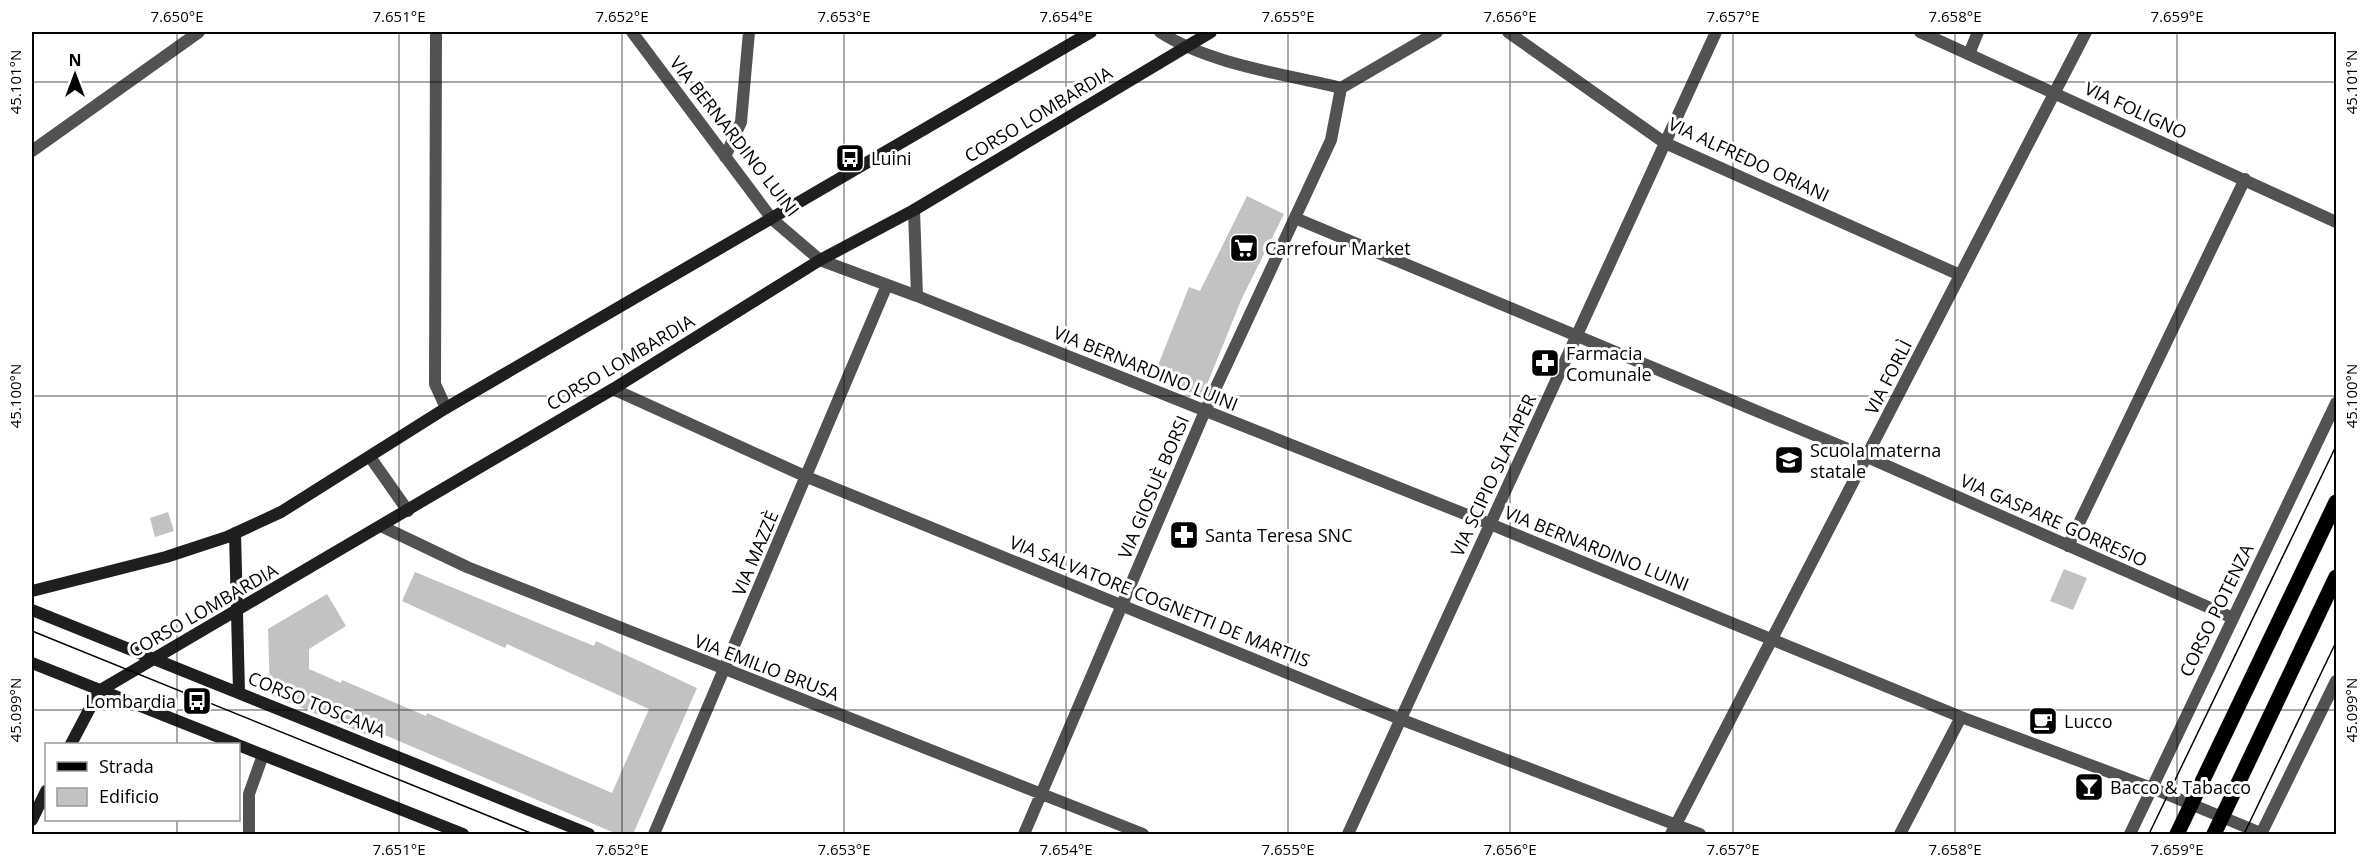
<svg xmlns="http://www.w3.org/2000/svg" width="2368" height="866" font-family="'Open Sans',sans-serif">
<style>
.building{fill:#c2c2c2}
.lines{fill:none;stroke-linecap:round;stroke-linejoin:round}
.primary-casing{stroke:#dbdbdb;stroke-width:16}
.street{stroke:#525252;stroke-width:12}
.secondary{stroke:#1f1f1f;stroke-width:12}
.primary{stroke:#000;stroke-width:15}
.tram{stroke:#000;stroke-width:1.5}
.ticks{fill:none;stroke:#000;stroke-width:1.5;stroke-opacity:0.45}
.labels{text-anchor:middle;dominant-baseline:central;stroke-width:6;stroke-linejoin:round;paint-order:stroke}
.street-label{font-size:18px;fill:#000;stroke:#fff}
.poi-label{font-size:18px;fill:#000;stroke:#fff;text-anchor:start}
.neatline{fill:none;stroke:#000;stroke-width:2}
.ticks-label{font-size:15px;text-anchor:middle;fill:#000}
</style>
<rect width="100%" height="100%" fill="#fff"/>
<!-- building -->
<path class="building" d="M 1247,196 L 1284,214 L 1242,298 L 1202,397 L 1153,378 L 1189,287 L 1200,291 Z
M 168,512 L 174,531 L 155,537 L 150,518 Z
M 2064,569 L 2087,578 L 2073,610 L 2050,601 Z
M 415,572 L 594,646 L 596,641 L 697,688 L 633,834 L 617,834 L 373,730 L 370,736 L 270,695 L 268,629 L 327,594 L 346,626 L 309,649 L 309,669 L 341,683 L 342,680 L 426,716 L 427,713 L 612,793 L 649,709 L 507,644 L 505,648 L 402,601 Z"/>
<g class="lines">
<!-- primary casing -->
<g class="primary-casing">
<path id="primary" d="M 2177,834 L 2336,502
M 2214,834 L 2336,577"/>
</g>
<!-- street -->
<path class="street" d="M 436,32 L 435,384 L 446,408
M 632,32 L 772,219 L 820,260 L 917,296 L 1490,524 L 1961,717 L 2152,788 L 2263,834
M 1160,32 C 1209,64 1284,74 1341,88 L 1437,32
M 1508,32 L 1665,143 L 1960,275
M 1920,32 L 2336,222
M 1969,54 L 1978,32
M 32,151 L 199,32
M 725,157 L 741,122 L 749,32
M 914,210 L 917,296
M 1295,218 L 1867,457 L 2233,618
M 613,389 L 807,477 L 1400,719 L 1700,834
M 370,457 L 408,511
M 381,526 L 467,567 L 1143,834
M 2068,546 L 2245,179
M 249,834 L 249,794 L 263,755
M 654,834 L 887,285
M 1024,834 L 1205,411 L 1331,140 L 1341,88
M 1348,834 L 1716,32
M 1671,834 L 2086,32
M 1900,834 L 1961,717
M 2130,834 L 2336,403
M 2261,834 L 2336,681"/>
<!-- secondary -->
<path class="secondary" d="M 235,533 L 239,692
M 32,591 L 166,557 L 227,537 L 281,512 L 446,408 L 1091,32
M 32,610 L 589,834
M 32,663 L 236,744
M 71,744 L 99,691 L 613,389 L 820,260 L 914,210 L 1211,32
M 238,745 L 463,834
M 32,820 L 46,791"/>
<!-- primary -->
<use href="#primary" class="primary"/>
<!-- tram -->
<path class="tram" d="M 32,631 L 533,834
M 2149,834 L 2336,446
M 2244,834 L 2336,642"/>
</g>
<!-- ticks -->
<path class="ticks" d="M 177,32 L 177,744M 399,32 L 399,834M 622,32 L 622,834M 844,32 L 844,834M 1066,32 L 1066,834M 1288,32 L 1288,834M 1510,32 L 1510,834M 1733,32 L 1733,834M 1955,32 L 1955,834M 2177,32 L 2177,834M 32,82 L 2336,82M 32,396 L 2336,396M 32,710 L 2336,710M 177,820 L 177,834"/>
<!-- icons -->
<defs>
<g id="bus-square" transform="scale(1.5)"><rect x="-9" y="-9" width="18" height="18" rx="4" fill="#000" stroke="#fff"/><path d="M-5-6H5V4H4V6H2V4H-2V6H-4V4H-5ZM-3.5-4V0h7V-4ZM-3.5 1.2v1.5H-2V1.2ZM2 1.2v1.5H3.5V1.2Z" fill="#fff"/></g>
<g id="supermarket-square" transform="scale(1.5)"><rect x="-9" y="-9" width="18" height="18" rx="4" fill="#000" stroke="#fff"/><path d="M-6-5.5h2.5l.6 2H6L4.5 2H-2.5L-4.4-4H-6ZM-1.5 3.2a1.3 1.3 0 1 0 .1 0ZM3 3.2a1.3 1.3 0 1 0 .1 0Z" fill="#fff"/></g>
<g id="pharmacy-square" transform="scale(1.5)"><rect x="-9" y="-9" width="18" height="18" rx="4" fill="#000" stroke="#fff"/><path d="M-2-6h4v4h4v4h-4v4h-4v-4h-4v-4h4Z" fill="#fff"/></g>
<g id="school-square" transform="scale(1.5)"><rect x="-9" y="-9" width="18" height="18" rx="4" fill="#000" stroke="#fff"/><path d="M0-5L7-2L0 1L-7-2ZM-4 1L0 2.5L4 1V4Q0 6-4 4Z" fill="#fff"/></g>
<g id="cafe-square" transform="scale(1.5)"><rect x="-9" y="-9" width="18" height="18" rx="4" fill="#000" stroke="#fff"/><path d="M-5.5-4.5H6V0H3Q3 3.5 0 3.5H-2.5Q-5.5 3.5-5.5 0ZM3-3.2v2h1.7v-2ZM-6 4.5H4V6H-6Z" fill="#fff"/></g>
<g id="bar-square" transform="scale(1.5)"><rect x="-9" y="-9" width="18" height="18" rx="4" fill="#000" stroke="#fff"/><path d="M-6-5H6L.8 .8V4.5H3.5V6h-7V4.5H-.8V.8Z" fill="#fff"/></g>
</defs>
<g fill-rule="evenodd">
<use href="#bus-square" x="850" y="158"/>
<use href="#supermarket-square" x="1244" y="248"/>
<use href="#pharmacy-square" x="1545" y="363"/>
<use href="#school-square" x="1789" y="460"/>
<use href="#pharmacy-square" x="1184" y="535"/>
<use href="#bus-square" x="197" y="701"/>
<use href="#cafe-square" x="2043" y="721"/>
<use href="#bar-square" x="2089" y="787"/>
</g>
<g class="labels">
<!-- street labels -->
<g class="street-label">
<text transform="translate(2136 110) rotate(25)">VIA FOLIGNO</text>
<text transform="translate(1038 114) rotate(-31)">CORSO LOMBARDIA</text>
<text transform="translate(735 136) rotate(52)">VIA BERNARDINO LUINI</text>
<text transform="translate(1749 159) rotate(25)">VIA ALFREDO ORIANI</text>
<text transform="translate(620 362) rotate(-31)">CORSO LOMBARDIA</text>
<text transform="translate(1146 368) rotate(22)">VIA BERNARDINO LUINI</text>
<text transform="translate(1888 377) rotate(-63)">VIA FORLÌ</text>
<text transform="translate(1493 475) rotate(-65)">VIA SCIPIO SLATAPER</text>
<text transform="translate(1153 487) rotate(-67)">VIA GIOSUÈ BORSI</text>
<text transform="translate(2054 520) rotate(24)">VIA GASPARE GORRESIO</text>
<text transform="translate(1597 548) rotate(22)">VIA BERNARDINO LUINI</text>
<text transform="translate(755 553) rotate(-67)">VIA MAZZÈ</text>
<text transform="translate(1160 601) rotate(22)">VIA SALVATORE COGNETTI DE MARTIIS</text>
<text transform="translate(203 610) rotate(-30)">CORSO LOMBARDIA</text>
<text transform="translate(2216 610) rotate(-64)">CORSO POTENZA</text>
<text transform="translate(767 667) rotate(21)">VIA EMILIO BRUSA</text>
<text transform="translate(317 704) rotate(22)">CORSO TOSCANA</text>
</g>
<!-- poi labels -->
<g class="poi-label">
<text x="871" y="158">Luini</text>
<text x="1265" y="248">Carrefour Market</text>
<text x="1566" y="353">Farmacia<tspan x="1566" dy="21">Comunale</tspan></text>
<text x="1810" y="450">Scuola materna<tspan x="1810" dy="21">statale</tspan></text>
<text x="1205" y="535">Santa Teresa SNC</text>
<text x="176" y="701" text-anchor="end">Lombardia</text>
<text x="2064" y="721">Lucco</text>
<text x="2110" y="787">Bacco &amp; Tabacco</text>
</g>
</g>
<!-- border -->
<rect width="2368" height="866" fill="none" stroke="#ffffff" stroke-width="66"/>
<!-- legend -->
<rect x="45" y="743" width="195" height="78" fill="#ffffff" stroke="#999999" stroke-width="1.5"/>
<rect x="57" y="762" width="30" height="9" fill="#000000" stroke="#999999" stroke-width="1.5"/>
<text x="99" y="773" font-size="18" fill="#000000">Strada</text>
<rect x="57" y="788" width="30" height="18" fill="#c2c2c2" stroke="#999999" stroke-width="1.5"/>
<text x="99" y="803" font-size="18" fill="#000000">Edificio</text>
<!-- north arrow -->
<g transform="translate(75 75)" stroke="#ffffff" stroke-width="4.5" paint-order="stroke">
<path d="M0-4.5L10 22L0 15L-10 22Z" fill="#000000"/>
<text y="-9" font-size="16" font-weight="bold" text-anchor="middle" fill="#000000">N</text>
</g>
<rect x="33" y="33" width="2302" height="800" class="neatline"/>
<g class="ticks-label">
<text x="177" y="22">7.650°E</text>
<text x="399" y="22">7.651°E</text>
<text x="622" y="22">7.652°E</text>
<text x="844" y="22">7.653°E</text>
<text x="1066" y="22">7.654°E</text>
<text x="1288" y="22">7.655°E</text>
<text x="1510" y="22">7.656°E</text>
<text x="1733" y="22">7.657°E</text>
<text x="1955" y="22">7.658°E</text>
<text x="2177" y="22">7.659°E</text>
<text transform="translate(16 82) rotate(-90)" y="5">45.101°N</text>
<text transform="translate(2352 82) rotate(-90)" y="5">45.101°N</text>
<text transform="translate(16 396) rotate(-90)" y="5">45.100°N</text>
<text transform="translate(2352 396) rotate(-90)" y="5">45.100°N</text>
<text transform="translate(16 710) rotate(-90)" y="5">45.099°N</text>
<text transform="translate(2352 710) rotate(-90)" y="5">45.099°N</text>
<text x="399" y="855">7.651°E</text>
<text x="622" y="855">7.652°E</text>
<text x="844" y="855">7.653°E</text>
<text x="1066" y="855">7.654°E</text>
<text x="1288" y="855">7.655°E</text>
<text x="1510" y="855">7.656°E</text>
<text x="1733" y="855">7.657°E</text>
<text x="1955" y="855">7.658°E</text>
<text x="2177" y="855">7.659°E</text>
</g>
</svg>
